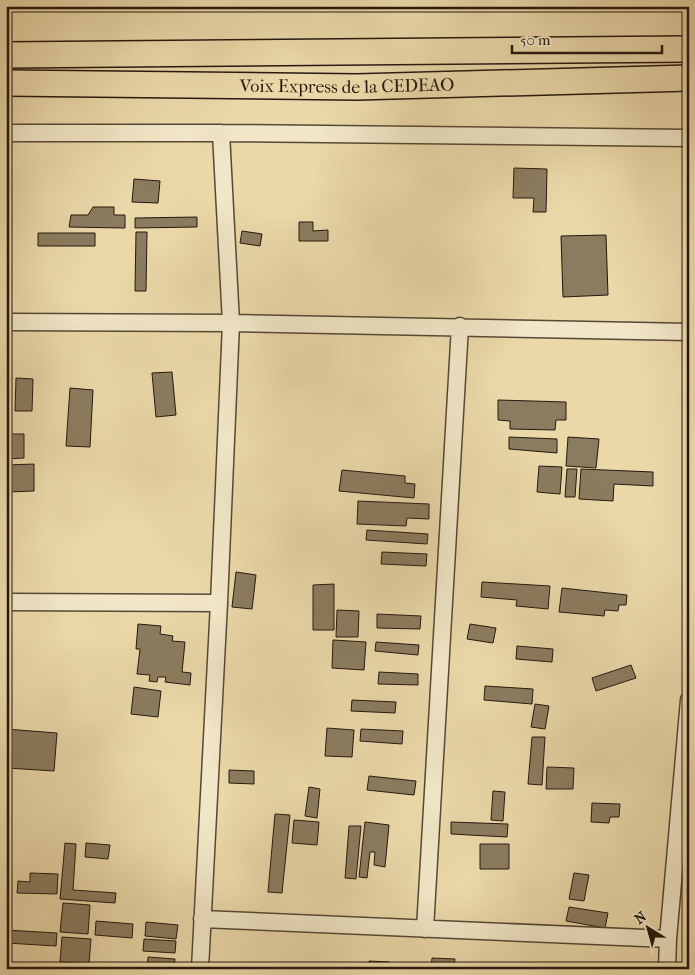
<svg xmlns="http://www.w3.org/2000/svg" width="695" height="975" font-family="'IM FELL French Canon',serif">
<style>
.building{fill:#8b7c5f;stroke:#24180e}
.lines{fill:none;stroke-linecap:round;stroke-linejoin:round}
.street-casing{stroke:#564835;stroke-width:19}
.primary-casing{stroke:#24180e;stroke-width:28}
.street{stroke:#f1e6c7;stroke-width:16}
.primary{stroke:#ead8a9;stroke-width:25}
.labels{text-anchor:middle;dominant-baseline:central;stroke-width:4.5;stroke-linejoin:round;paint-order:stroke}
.street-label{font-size:18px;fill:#24180e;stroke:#f1e6c7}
</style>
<rect width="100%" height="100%" fill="#ead8a9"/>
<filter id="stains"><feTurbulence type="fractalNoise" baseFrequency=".004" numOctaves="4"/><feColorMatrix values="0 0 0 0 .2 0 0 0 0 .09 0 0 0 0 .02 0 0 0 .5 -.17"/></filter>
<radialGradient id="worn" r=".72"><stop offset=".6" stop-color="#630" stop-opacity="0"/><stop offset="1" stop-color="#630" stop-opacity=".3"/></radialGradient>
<!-- building -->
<path class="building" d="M 514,168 L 547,169 L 546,212 L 533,212 L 534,198 L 513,198 Z
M 134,179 L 160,181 L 158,203 L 132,202 Z
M 93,207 L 114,207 L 114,215 L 125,215 L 125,228 L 69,227 L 71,215 L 88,215 Z
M 197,217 L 197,227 L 135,228 L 135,218 Z
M 299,222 L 313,222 L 313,231 L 328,230 L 328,241 L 299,241 Z
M 242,231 L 262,234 L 260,246 L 240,243 Z
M 136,232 L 147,232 L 146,291 L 135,291 Z
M 38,233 L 95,233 L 95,246 L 38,246 Z
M 606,235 L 608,295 L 563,297 L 561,236 Z
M 172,372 L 176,415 L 156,417 L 152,373 Z
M 16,378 L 33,379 L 32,411 L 15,411 Z
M 70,388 L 93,390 L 90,447 L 66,446 Z
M 498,400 L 566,402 L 566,420 L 556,420 L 555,430 L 510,429 L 510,421 L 498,420 Z
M 6,434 L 24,434 L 24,458 L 6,459 Z
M 509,437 L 557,439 L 557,453 L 509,449 Z
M 568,437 L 599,439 L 596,468 L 566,466 Z
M 34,464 L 34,491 L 7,492 L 6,465 Z
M 539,466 L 562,467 L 560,494 L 537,492 Z
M 567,469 L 577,469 L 575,497 L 565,497 Z
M 581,469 L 653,472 L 653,486 L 614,484 L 613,501 L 579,499 Z
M 342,470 L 405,476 L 405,483 L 415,484 L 414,498 L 339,491 Z
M 358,501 L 429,504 L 429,519 L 407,518 L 406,526 L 357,524 Z
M 367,530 L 428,534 L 427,544 L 366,540 Z
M 382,552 L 427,554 L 426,566 L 381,564 Z
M 236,572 L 256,575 L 252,609 L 232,607 Z
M 482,582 L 550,586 L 548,609 L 516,606 L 517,600 L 481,597 Z
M 334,584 L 334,630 L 313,630 L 313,585 Z
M 562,588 L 627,595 L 626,605 L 619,605 L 618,611 L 605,610 L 604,616 L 559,612 Z
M 337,610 L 359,611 L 358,637 L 336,637 Z
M 377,614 L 421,616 L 420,629 L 377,628 Z
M 138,624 L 161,626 L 160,634 L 173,636 L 172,641 L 185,642 L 182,672 L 191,673 L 190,685 L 165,682 L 166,677 L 158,677 L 157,682 L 149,681 L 150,675 L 137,674 L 140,649 L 136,649 Z
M 470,624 L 496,628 L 493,643 L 467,639 Z
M 333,640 L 366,642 L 364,670 L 332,668 Z
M 376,642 L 419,645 L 418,655 L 375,651 Z
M 517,646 L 553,649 L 552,662 L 516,659 Z
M 631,665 L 636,678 L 596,691 L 592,678 Z
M 379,672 L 418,674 L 418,685 L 378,684 Z
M 485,686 L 533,689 L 532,704 L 484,700 Z
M 134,687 L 161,691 L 158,717 L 131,714 Z
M 352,700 L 396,702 L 395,713 L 351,711 Z
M 535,704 L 549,706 L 545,729 L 531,727 Z
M 327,728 L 354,730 L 352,757 L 325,756 Z
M 6,729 L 57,733 L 54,771 L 7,768 L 9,753 L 6,753 Z
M 361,729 L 403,731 L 402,744 L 360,741 Z
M 532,737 L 545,737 L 542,785 L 528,784 Z
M 547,767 L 574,768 L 573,789 L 546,789 Z
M 229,770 L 254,771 L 254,784 L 229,783 Z
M 369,776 L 416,781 L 414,795 L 367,790 Z
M 309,787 L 320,789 L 317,818 L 305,816 Z
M 493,791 L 505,792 L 503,821 L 491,820 Z
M 592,803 L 620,804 L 619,817 L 610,817 L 609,823 L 591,822 Z
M 275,814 L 290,815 L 282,893 L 268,892 Z
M 294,820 L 319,822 L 317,845 L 292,843 Z
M 365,822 L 389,825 L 385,867 L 374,865 L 375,852 L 370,852 L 367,878 L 359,877 Z
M 451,822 L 508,824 L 507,837 L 451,834 Z
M 349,826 L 361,826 L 356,879 L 345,878 Z
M 65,843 L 76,844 L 73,890 L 116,893 L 115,903 L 60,899 Z
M 86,843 L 110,845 L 108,859 L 85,857 Z
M 480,844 L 509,844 L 509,869 L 480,869 Z
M 30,873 L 58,874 L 57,894 L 17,893 L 18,881 L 30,882 Z
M 574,873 L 589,875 L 584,901 L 569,899 Z
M 63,903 L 90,905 L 88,934 L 60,932 Z
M 569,907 L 608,913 L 605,928 L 566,921 Z
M 96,921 L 133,924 L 132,938 L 95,935 Z
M 146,922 L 178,925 L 176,939 L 145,936 Z
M 6,930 L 57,933 L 56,946 L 6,943 Z
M 62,937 L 91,939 L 89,964 L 60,962 Z
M 144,939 L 176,941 L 175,953 L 143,951 Z
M 148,957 L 175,959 L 174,969 L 147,967 Z
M 432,958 L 455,959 L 454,969 L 431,969 Z
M 369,961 L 389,962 L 389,969 L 369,969 Z"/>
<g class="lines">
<!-- street casing -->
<g class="street-casing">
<path id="street" d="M 6,133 L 221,133 L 689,138
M 6,322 L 231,323 L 689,332
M 6,602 L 219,603
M 202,919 L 668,939
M 425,929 L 460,326
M 200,969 L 219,603 L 231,323 L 221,133
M 667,969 L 668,939 L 689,700"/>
</g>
<!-- primary casing -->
<g class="primary-casing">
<g id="primary">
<path d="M 6,55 L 689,49"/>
<path id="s1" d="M 6,83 L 357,87 L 689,78"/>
</g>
</g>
<!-- street -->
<use href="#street" class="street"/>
<!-- primary -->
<use href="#primary" class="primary"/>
</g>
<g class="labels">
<!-- street labels -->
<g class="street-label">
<text stroke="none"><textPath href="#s1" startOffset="341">Voix Express de la CEDEAO</textPath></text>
</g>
</g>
<!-- margin -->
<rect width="695" height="975" fill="none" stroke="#ead8a9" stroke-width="25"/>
<rect x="8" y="8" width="680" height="960" fill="none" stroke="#24180e" stroke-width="2.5"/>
<rect x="12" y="12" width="670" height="950" fill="none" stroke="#24180e"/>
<!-- north arrow -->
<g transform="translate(648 928) rotate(323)" stroke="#f1e6c7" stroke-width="4" paint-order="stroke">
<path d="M0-4L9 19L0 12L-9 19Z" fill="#24180e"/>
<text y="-8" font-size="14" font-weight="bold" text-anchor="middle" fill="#24180e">N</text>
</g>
<!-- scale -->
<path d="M512 45v8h150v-8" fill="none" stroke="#24180e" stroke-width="2.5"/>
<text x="520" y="45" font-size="15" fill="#24180e" stroke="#f1e6c7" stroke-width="4" paint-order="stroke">50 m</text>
<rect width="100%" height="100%" filter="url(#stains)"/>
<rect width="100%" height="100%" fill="url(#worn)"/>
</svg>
